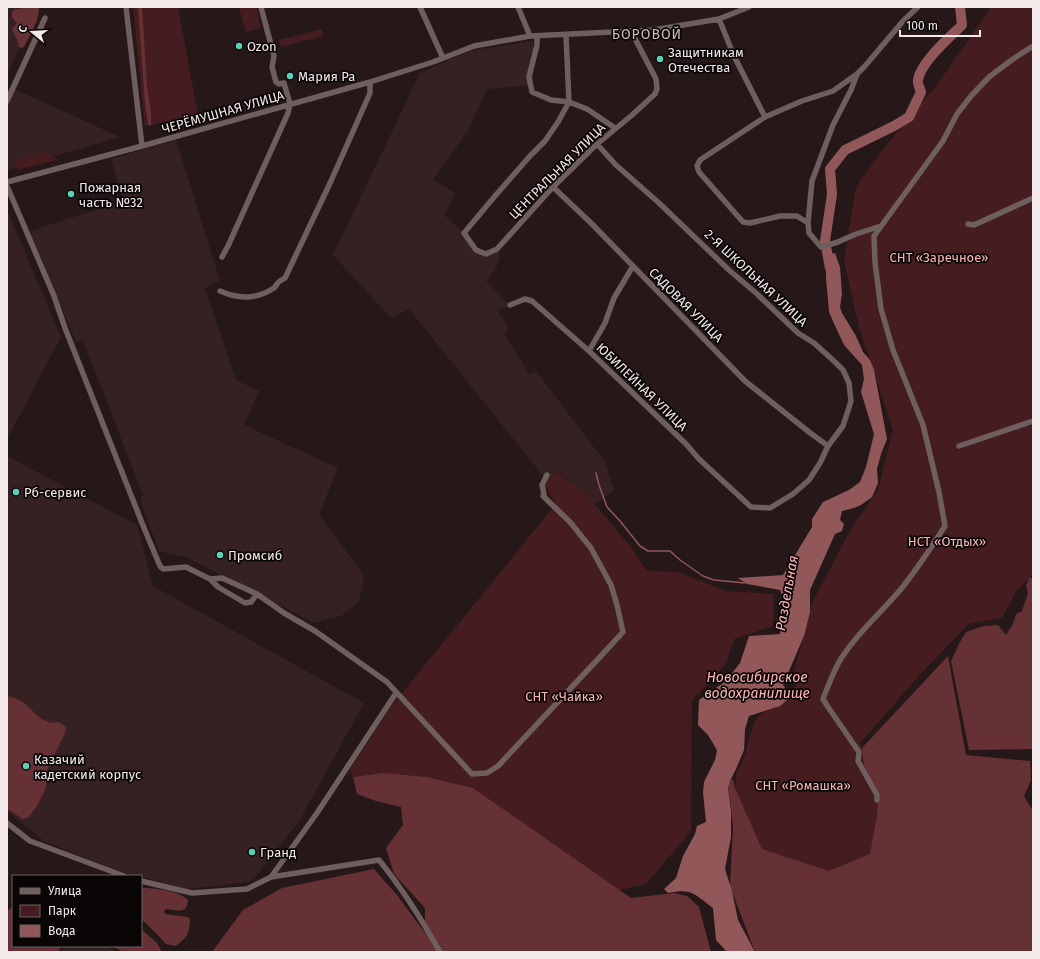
<svg xmlns="http://www.w3.org/2000/svg" width="1040" height="959" font-family="'Fira Sans',sans-serif">
<style>
.built{fill:#362122}
.green{fill:#451d20}
.forest{fill:#663134}
.water{fill:#915759}
.lines{fill:none;stroke-linecap:round;stroke-linejoin:round}
.stream{stroke:#915759;stroke-width:1.5}
.river{stroke:#915759;stroke-width:10}
.minor{stroke:#6f5e5e;stroke-width:5.5}
.poi-dot{fill:#5dceb9;stroke:#0b0606;stroke-width:1.5}
.labels{text-anchor:middle;dominant-baseline:central;stroke-width:3.5;stroke-linejoin:round;paint-order:stroke}
.poi-label{font-size:13px;fill:#f3e9e9;stroke:#0b0606;text-anchor:start}
.street-label{font-size:13px;fill:#f3e9e9;stroke:#0b0606}
.park-label{font-size:13px;fill:#fdb4b6;stroke:#0b0606}
.neighbourhood-label{font-size:14px;letter-spacing:1px;fill:#cdbabb;stroke:#0b0606}
.water-label{font-size:14px;font-style:italic;fill:#feb4b7;stroke:#0b0606}
</style>
<rect width="100%" height="100%" fill="#261819"/>
<!-- built -->
<path class="built" d="M 7,7 L 37,7 L 9,71 L 7,70 Z
M 533,41 L 533,85 L 487,89 L 469,129 L 433,180 L 455,193 L 444,215 L 464,233 L 476,250 L 486,254 L 497,249 L 500,256 L 496,269 L 486,281 L 510,305 L 497,310 L 509,328 L 504,333 L 530,375 L 536,371 L 605,462 L 614,491 L 595,504 L 586,494 L 557,471 L 548,482 L 409,309 L 391,318 L 333,255 L 420,73 L 468,51 Z
M 10,87 L 120,137 L 7,170 L 7,93 Z
M 176,140 L 220,281 L 205,288 L 236,380 L 259,391 L 244,425 L 338,468 L 319,514 L 364,576 L 359,602 L 341,616 L 314,623 L 186,557 L 159,551 L 141,502 L 141,497 L 143,495 L 83,340 L 76,342 L 30,231 L 124,201 L 111,159 Z
M 7,210 L 61,337 L 7,439 Z
M 7,456 L 137,525 L 153,586 L 364,703 L 301,818 L 254,879 L 247,882 L 188,889 L 141,877 L 141,876 L 137,876 L 115,870 L 44,841 L 7,811 Z
M 63,946 L 106,946 L 117,952 L 59,952 Z"/>
<!-- green -->
<path class="green" d="M 133,7 L 178,7 L 198,115 L 145,126 Z
M 242,7 L 256,7 L 261,28 L 246,32 L 239,8 Z
M 991,7 L 1033,7 L 1033,574 L 1016,591 L 1002,618 L 969,624 L 928,666 L 860,743 L 862,748 L 864,765 L 879,796 L 876,821 L 870,854 L 829,871 L 762,849 L 735,788 L 736,774 L 745,756 L 748,743 L 755,720 L 766,710 L 780,706 L 787,700 L 797,683 L 792,680 L 812,603 L 852,527 L 878,490 L 893,430 L 859,327 L 844,261 L 856,187 L 880,153 L 939,82 Z
M 322,29 L 324,36 L 281,47 L 279,40 Z
M 46,153 L 58,160 L 17,170 L 16,160 Z
M 556,471 L 586,494 L 631,547 L 647,571 L 678,572 L 726,591 L 774,594 L 773,626 L 734,639 L 726,664 L 692,700 L 691,831 L 646,884 L 619,890 L 473,788 L 427,777 L 383,773 L 353,777 L 350,769 L 393,704 L 556,504 L 545,486 Z"/>
<!-- forest -->
<path class="forest" d="M 22,7 L 39,7 C 40,20 29,36 24,47 L 22,48 L 19,47 L 18,44 L 17,39 L 12,30 L 17,23 L 12,17 L 12,13 L 15,9 L 21,9 Z
M 138,7 L 142,7 L 147,86 L 151,112 L 151,125 L 150,126 L 148,124 L 145,103 Z
M 1029,578 L 1033,578 L 1033,744 L 1032,749 L 969,750 L 951,661 L 960,642 L 966,632 L 984,626 L 998,625 L 1006,635 L 1013,624 L 1016,614 L 1022,611 L 1028,593 L 1026,586 Z
M 948,656 L 966,755 L 1030,761 L 1031,780 L 1024,796 L 1033,811 L 1033,952 L 755,952 L 730,886 L 733,828 L 730,799 L 728,788 L 730,781 L 733,779 L 735,788 L 762,849 L 829,871 L 870,854 L 876,821 L 879,796 L 864,765 L 862,748 Z
M 7,696 C 14,698 20,699 25,704 C 35,712 44,726 58,722 L 66,727 L 65,733 L 47,770 L 46,784 L 45,790 L 37,806 L 28,818 L 23,819 L 7,809 Z
M 383,773 L 427,777 L 473,788 L 631,898 L 674,893 L 687,896 L 699,907 L 711,952 L 212,952 L 243,910 L 282,888 L 374,869 L 397,895 L 425,933 L 425,908 L 394,874 L 386,848 L 403,825 L 401,807 L 376,801 L 357,794 L 353,777 Z
M 141,888 C 155,888 177,890 188,900 C 187,915 177,910 166,909 L 164,911 L 165,914 L 188,917 L 190,919 C 189,935 188,936 176,946 L 166,944 L 156,933 L 141,919 Z
M 13,906 L 13,946 L 61,946 L 58,952 L 7,952 L 7,911 Z
M 141,929 L 157,943 L 162,952 L 124,952 L 112,946 L 141,946 Z"/>
<!-- water -->
<path class="water" d="M 835,253 L 840,267 L 842,294 L 840,307 L 842,313 L 856,336 L 863,352 L 870,360 L 874,370 L 887,439 L 881,454 L 877,469 L 878,483 L 872,497 L 861,505 L 854,508 L 842,511 L 840,520 L 844,524 L 842,531 L 835,534 L 810,590 L 810,612 L 804,636 L 783,685 L 788,692 L 787,700 L 780,706 L 749,716 L 745,729 L 744,750 L 736,769 L 730,781 L 728,788 L 731,811 L 731,837 L 725,869 L 732,891 L 738,920 L 755,952 L 727,952 L 716,940 L 713,908 C 694,894 692,888 668,893 L 664,889 L 676,878 L 683,856 L 695,834 L 697,826 L 706,822 L 703,793 L 704,782 L 715,760 L 717,750 L 708,735 L 698,725 L 699,700 L 726,681 L 740,663 L 749,636 L 780,634 L 781,617 L 789,611 L 780,590 L 747,584 L 738,578 L 783,575 L 812,527 L 812,519 L 823,502 L 849,490 L 860,482 L 866,467 L 874,434 L 861,392 L 864,379 L 862,365 L 844,345 L 837,330 L 829,312 L 826,278 L 826,264 L 828,255 Z"/>
<g class="lines">
<!-- stream -->
<path class="stream" d="M 596,473 L 599,485 L 607,507 L 620,521 L 640,546 L 648,551 L 670,551 L 680,560 L 703,576 L 714,580 L 745,583"/>
<!-- river -->
<path class="river" d="M 830,268 L 825,241 L 832,194 L 830,169 L 845,150 L 894,126 L 909,117 L 921,92 C 920,88 917,84 918,80 C 920,63 949,38 962,25 L 960,7"/>
<!-- minor -->
<path class="minor" d="M 126,7 L 142,146
M 420,7 L 443,58
M 518,7 L 530,36
M 719,19 L 734,56 L 765,117 L 802,101 L 833,91 L 857,74 L 865,66 L 903,21 L 918,7
M 566,35 L 569,102 L 587,109 L 615,128
M 537,36 L 537,45 L 529,77 L 532,92 L 551,100 L 569,102 L 558,122 L 545,141 L 530,156 L 495,196 L 464,233 L 476,250 L 486,254 L 497,249 L 553,187 L 597,144 L 631,116 L 655,94 L 657,89 L 656,79 L 631,31
M 7,101 L 45,18
M 765,117 L 700,160 L 697,166 L 699,172 L 743,222 L 750,223 L 780,216 L 797,216 L 808,223 L 809,233 L 821,247 L 838,242 L 856,234 L 881,226
M 7,182 L 142,146 L 370,82 L 433,62 L 474,46 L 530,36 L 653,30 L 719,19 L 749,7
M 7,186 L 54,296 L 65,328 L 144,528 L 160,566 L 163,569 L 186,567 L 210,579 L 218,587 L 245,603 L 251,602 L 257,594 L 284,613 L 315,631 L 387,682 L 472,774 L 487,773 L 498,766 L 599,658 L 623,632 L 617,605 L 611,585 L 591,548 L 570,522 L 543,496 L 544,494 L 542,485 L 547,475
M 553,187 L 592,224 L 745,381 L 809,432 L 828,446 L 843,426 L 851,401 L 849,383 L 843,370 L 835,362 L 814,343 L 798,333 L 756,293 L 730,271 L 659,203 L 616,165 L 597,144
M 808,223 L 812,181 L 833,125 L 851,90 L 857,74
M 968,224 L 974,225 L 1033,198
M 222,257 L 228,246 L 288,113 L 290,104 L 284,83 L 279,84 L 276,82 L 272,67 L 274,56 L 261,7
M 220,291 C 238,299 256,300 274,288 C 276,286 277,283 280,281 C 280,281 285,278 285,278 L 331,181 L 370,93 L 370,82
M 510,305 L 525,299 L 532,301 L 589,351 L 686,444 L 699,459 L 751,507 L 770,508 L 793,494 L 809,480 L 820,463 L 828,446
M 589,351 L 605,323 L 614,298 L 633,266
M 959,446 L 1033,421
M 210,579 L 222,578 L 257,594
M 877,800 L 877,795 L 858,761 L 859,752 L 828,707 L 823,699 C 828,686 833,673 839,662 C 855,635 881,613 901,589 C 917,569 931,548 945,526 L 939,492 L 923,425 L 893,350 L 881,309 L 875,262 L 874,236 L 943,141 L 957,114 L 971,96 L 989,77 L 1013,59 L 1033,46
M 7,823 L 30,841 L 124,876
M 271,877 L 317,813 L 396,693
M 141,881 L 192,893 L 247,889 L 271,877 L 379,860 C 402,888 422,920 440,952"/>
</g>
<!-- markers -->
<g class="poi-dot">
<circle cx="239" cy="46" r="4"/>
<circle cx="660" cy="59" r="4"/>
<circle cx="290" cy="76" r="4"/>
<circle cx="71" cy="194" r="4"/>
<circle cx="16" cy="492" r="4"/>
<circle cx="220" cy="555" r="4"/>
<circle cx="26" cy="766" r="4"/>
<circle cx="252" cy="852" r="4"/>
</g>
<g class="labels">
<!-- poi labels -->
<g class="poi-label">
<text x="247" y="46">Ozon</text>
<text x="668" y="52">Защитникам<tspan x="668" dy="15">Отечества</tspan></text>
<text x="298" y="76">Мария Ра</text>
<text x="79" y="187">Пожарная<tspan x="79" dy="15">часть №32</tspan></text>
<text x="24" y="492">Рб-сервис</text>
<text x="228" y="555">Промсиб</text>
<text x="34" y="759">Казачий<tspan x="34" dy="15">кадетский корпус</tspan></text>
<text x="260" y="852">Гранд</text>
</g>
<!-- street labels -->
<g class="street-label">
<text transform="translate(223 112) rotate(-16)">ЧЕРЁМУШНАЯ УЛИЦА</text>
<text transform="translate(557 171) rotate(-45)">ЦЕНТРАЛЬНАЯ УЛИЦА</text>
<text transform="translate(756 278) rotate(43)">2-Я ШКОЛЬНАЯ УЛИЦА</text>
<text transform="translate(686 305) rotate(45)">САДОВАЯ УЛИЦА</text>
<text transform="translate(642 387) rotate(44)">ЮБИЛЕЙНАЯ УЛИЦА</text>
</g>
<!-- park labels -->
<g class="park-label">
<text x="939" y="257">СНТ «Заречное»</text>
<text x="947" y="541">НСТ «Отдых»</text>
<text x="564" y="696">СНТ «Чайка»</text>
<text x="803" y="785">СНТ «Ромашка»</text>
</g>
<!-- neighbourhood labels -->
<g class="neighbourhood-label">
<text x="647" y="34">БОРОВОЙ</text>
</g>
<!-- water labels -->
<g class="water-label">
<text transform="translate(787 593) rotate(-80)">Раздельная</text>
<text x="757" y="677">Новосибирское<tspan x="757" dy="16">водохранилище</tspan></text>
</g>
</g>
<!-- border -->
<rect width="1040" height="959" fill="none" stroke="#f3e9e9" stroke-width="16"/>
<!-- legend -->
<rect x="12" y="875" width="130" height="72" fill="#0b0606" stroke="#686161"/>
<rect x="20" y="888" width="20" height="6" fill="#6f5e5e" stroke="#686161"/>
<text x="48" y="895" font-size="12" fill="#f3e9e9">Улица</text>
<rect x="20" y="905" width="20" height="12" fill="#451d20" stroke="#686161"/>
<text x="48" y="915" font-size="12" fill="#f3e9e9">Парк</text>
<rect x="20" y="925" width="20" height="12" fill="#915759" stroke="#686161"/>
<text x="48" y="935" font-size="12" fill="#f3e9e9">Вода</text>
<!-- north arrow -->
<g transform="translate(32 32) rotate(288)" stroke="#0b0606" stroke-width="3" paint-order="stroke">
<path d="M0-3L7 15L0 10L-7 15Z" fill="#f3e9e9"/>
<text y="-6" font-size="11" font-weight="bold" text-anchor="middle" fill="#f3e9e9">С</text>
</g>
<!-- scale -->
<path d="M900 30v6h80v-6" fill="none" stroke="#f3e9e9" stroke-width="2"/>
<text x="906" y="30" font-size="12" fill="#f3e9e9" stroke="#0b0606" stroke-width="3" paint-order="stroke">100 m</text>
</svg>
